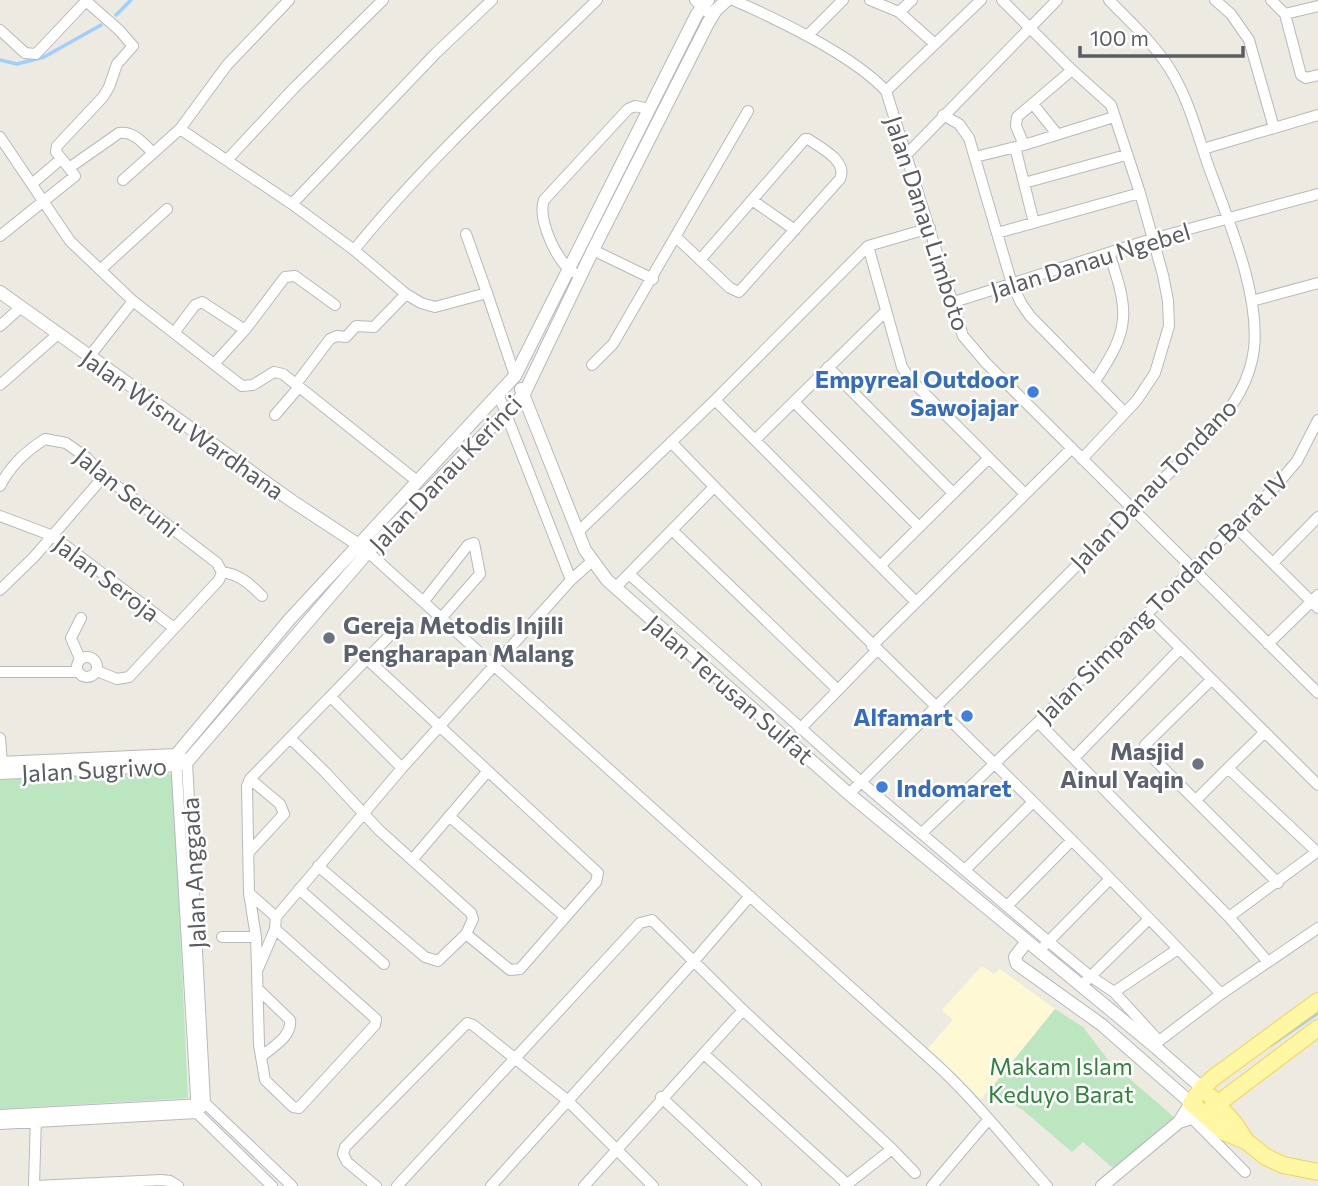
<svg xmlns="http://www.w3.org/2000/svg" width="1318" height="1186" font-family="Commissioner,sans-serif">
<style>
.commercial{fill:#fff8d4}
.green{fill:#bce6bf}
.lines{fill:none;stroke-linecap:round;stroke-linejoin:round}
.stream{stroke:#9fceff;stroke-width:3.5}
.minor-casing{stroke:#b6b9be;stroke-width:12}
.tertiary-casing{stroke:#b6b9be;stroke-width:14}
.primary-casing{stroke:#f5d352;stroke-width:18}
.minor{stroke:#fff;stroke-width:10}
.tertiary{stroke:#fff;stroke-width:12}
.primary{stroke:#fff7a4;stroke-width:16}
.shop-dot{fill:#3f7fe0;stroke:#fff;stroke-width:2.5}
.worship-dot{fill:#6b7280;stroke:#fff;stroke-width:2.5}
.labels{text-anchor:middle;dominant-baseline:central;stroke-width:5;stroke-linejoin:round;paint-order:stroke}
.street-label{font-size:24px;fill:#595d62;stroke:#fff}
.shop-label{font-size:24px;font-weight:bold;fill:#366cbe;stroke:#fff;text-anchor:end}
.worship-label{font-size:24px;font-weight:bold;fill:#5b616d;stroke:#fff;text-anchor:start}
.park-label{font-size:24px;fill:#31823b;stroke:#fff}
</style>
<rect width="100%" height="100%" fill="#edebe1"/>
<!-- commercial -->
<path class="commercial" d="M 982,966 L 994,974 L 1000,969 L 1055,1009 L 981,1099 L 928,1048 L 953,1020 L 942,1010 Z"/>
<!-- green -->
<path class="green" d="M 167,771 L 173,777 L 188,1098 L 0,1109 L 0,780 Z
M 1055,1009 L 1083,1027 L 1109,1061 L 1175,1118 L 1114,1169 L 1083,1142 L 1072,1152 L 1024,1111 L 990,1090 Z"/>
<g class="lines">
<!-- stream -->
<path class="stream" d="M 116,15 L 131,0
M 0,60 L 17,64 L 44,57 L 101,25
M 1271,1045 L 1318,1013"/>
<!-- minor casing -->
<g class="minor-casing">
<path id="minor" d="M 289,0 L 227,65 L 180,129 L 292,204 L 354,250 L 406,294 L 421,303 L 435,307 L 487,293 L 515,376
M 695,0 L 712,16
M 733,0 C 777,19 854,56 886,91 L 963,336 L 986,363 L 1318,693
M 870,0 L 899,12 L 935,44
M 1002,0 L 1072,70 L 1111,105 L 1140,193 L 1163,275 L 1168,301 L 1169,326 L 1155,373 L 1137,400 L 1082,459
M 1215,0 L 1231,14 L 1249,40 L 1274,128
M 1271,0 L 1285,14 L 1301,75 L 1306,78 L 1318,75
M 899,12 L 912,0
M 1285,14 L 1318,6
M 0,30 L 25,53 L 36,54 L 87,0
M 807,36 L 843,0
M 886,91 L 981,0
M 1033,104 L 1057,134
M 943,115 L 959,124 L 969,138 L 1012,284 L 1021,303 L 1030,316 L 1125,413
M 0,137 L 70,241 L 133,301 L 242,386 L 253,385 L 274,372 L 283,374 L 417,481
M 1024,145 L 1016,126 L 1017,117 L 1072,70
M 1015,147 L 1034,223
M 1203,149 L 1318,115
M 907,154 L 1057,0
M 975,157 L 1024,145 L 1114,117
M 227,160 L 294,88 L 383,0
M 69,168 L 56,152 L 57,146 L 103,97 L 109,87 L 117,64 L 133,46 L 119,30 L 86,1
M 123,180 L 180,129
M 33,183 L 61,159
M 1024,183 L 1126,155
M 752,200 L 795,230
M 292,204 L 436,53 L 492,0
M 997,233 L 1140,193
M 466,234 L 487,293
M 0,236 L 75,176 L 69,168 L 119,133 C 134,131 143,143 153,153
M 676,237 L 730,288 L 739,292 L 840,179 C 848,161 821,148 808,139 L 805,139 L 700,260
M 868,246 L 902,367 L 909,378 L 1025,494
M 354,250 C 426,161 515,80 597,0
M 593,250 L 653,279
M 100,270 L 167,209
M 573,272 C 557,262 537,219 544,200 L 628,109 L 635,106 L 649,109
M 1252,301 L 1318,283
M 954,302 L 1152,239 L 1318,194
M 0,326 L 21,307
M 174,333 L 195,305 L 202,302 L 245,330
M 89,357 L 133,301
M 214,364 L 245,330 L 285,277 L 295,276 L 335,305
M 592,365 L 613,344 L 748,111
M 828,367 L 953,493
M 1095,381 C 1131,328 1129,312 1109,253
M 296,384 L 330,339 L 337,336 L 346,337 L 356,326 L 374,327 L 406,294
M 0,385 L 58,334
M 499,396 L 571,580
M 715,400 L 916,602
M 794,402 L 919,527
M 275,415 L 299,387
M 755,440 L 886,311
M 671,442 C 851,630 1044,804 1221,994
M 0,486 C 10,466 26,451 45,439 L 66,443 L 87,458 L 104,476 L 217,563 L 222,572
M 0,516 L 53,536 L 174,628
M 1235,526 L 1318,608
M 672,530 L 838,690
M 578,532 L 715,400 L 868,246 L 930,228
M 368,552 L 937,1065 C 977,1102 1010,1145 1047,1186
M 1273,563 L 1318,517
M 881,565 L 989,458
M 222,572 C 239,574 250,584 262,596
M 629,574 L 861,782 L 1049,942 L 1090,976 L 1114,992 L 1159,1041
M 615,588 L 714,487
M 0,590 L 34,557 L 104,476
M 424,601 L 468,545 L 474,543 L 480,574 L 443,616
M 1146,614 L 1318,785
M 1268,644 L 1318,595
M 872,646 L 1072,448
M77 667a10 10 0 1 1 20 0a10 10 0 1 1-20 0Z
M 80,659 L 71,638 L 81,618
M 367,659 L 598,873 L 596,882 L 520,969 L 510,970 L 466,934
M 97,671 L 117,679 L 129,677 L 219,580 L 222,572
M 0,672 L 78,672
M 1211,680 L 1145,745 L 1145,750 L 1278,883
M 331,697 L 402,768
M 1038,722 L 1229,917 L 1268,962
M 800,729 L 877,650
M 0,738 L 2,763 L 0,767
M 291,739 L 324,771 L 379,830 L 471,913 L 473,919 L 466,934 L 438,961 L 425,957 L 318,866
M 176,758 L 197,1113 L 272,1186
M 182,758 L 187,762 L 205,1103
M 1074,758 L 1180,649
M 1228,768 L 1265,732
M 849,794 L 1214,428 C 1234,405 1250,381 1254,349 C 1260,292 1228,220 1208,165 C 1198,136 1190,104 1174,76 C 1158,47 1132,24 1109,0
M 1196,800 L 1228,768 L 1317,852
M 449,816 L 564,916
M 922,833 L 1038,722 L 1274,488 L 1297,461 L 1318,420
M 249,852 L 284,814 L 280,804 L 250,779
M 412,860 L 487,772
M 966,869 L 1032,803
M 299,889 L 384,964
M 249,893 L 276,917
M 1007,906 L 1072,840
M 1229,917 L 1318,851
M 275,929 L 376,1019 L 375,1025 L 299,1108 L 293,1107 L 265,1080 L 259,1045 L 257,971 L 275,929 L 276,917 L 402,768 L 571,580 L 591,562
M 222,937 L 256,937
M 1045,945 L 1109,880
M 257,968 L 256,937 L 249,893 L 247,786 L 250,779 L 399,626
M 1086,981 L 1149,919
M 258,989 L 290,1020 C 292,1036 274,1046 262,1056
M 1114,992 L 1178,949
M 1155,1044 L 1221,994 L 1318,928
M 704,1054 L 847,1184
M 661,1097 L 756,1186
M 205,1103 L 292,1186
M 1188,1114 L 1245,1172
M 0,1115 L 203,1104
M 0,1124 L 197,1113 L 201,1108
M 34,1186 L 36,1116
M 36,1186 L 161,1180 L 170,1181 L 178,1186
M 376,1186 L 347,1162 L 343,1154 L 345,1147 L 467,1023 L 473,1025 L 567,1100 L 653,1186
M 397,1186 L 640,923 L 652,920 L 743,1010 L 892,1149 L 915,1173
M 491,1186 L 694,961 L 750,896
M 584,1186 L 743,1010
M 845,1186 L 892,1149
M 932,1186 L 988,1120"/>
</g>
<!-- tertiary casing -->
<g class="tertiary-casing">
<path id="tertiary" d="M 0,292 L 292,501 L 365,549
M 521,389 L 585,550 L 607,580 L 849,794 L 1153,1045 L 1202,1088
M 0,763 L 176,755 L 289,620 L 515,376 L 697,14 L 708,0
M 0,773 L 177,765 L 187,762 L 368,552 L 524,394 L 593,250 L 708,23 L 716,10 L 727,0
M 1027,941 L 1015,957 L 1017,964 L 1102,1025 L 1191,1103 L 1179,1122
M 1102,1186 L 1179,1122 L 1204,1114"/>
</g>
<!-- primary casing -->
<g class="primary-casing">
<path id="primary" d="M 1318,1001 L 1213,1078 L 1202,1088 L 1191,1103 L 1224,1132 L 1246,1141 L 1266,1157 L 1283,1165 L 1318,1172
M 1211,1097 L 1235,1124 L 1246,1141
M 1204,1114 L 1318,1028"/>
</g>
<!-- minor -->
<use href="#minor" class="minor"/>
<!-- tertiary -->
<use href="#tertiary" class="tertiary"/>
<!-- primary -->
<use href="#primary" class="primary"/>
</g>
<!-- markers -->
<g class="shop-dot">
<circle cx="1033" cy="392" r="7"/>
<circle cx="967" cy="716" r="7"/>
<circle cx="882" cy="787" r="7"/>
</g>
<g class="worship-dot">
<circle cx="329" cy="638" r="7"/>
<circle cx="1198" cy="764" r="7"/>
</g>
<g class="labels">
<!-- street labels -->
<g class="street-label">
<text transform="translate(928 223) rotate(72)">Jalan Danau Limboto</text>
<text transform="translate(1090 260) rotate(-17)">Jalan Danau Ngebel</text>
<text transform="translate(183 424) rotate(35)">Jalan Wisnu Wardhana</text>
<text transform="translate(445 473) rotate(-46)">Jalan Danau Kerinci</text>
<text transform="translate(1153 484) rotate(-46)">Jalan Danau Tondano</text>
<text transform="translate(127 492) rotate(39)">Jalan Seruni</text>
<text transform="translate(107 578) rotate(37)">Jalan Seroja</text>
<text transform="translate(1162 597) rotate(-45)">Jalan Simpang Tondano Barat IV</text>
<text transform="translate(730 689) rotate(41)">Jalan Terusan Sulfat</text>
<text transform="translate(94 769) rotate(-3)">Jalan Sugriwo</text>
<text transform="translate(193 873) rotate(-93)">Jalan Anggada</text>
</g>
<!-- shop labels -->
<g class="shop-label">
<text x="1019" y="378">Empyreal Outdoor<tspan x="1019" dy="28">Sawojajar</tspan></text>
<text x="953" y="716">Alfamart</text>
<text x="896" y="787" text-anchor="start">Indomaret</text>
</g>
<!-- worship labels -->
<g class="worship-label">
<text x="343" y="624">Gereja Metodis Injili<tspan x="343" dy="28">Pengharapan Malang</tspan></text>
<text x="1184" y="750" text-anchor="end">Masjid<tspan x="1184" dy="28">Ainul Yaqin</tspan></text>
</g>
<!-- park labels -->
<g class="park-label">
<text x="1061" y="1065">Makam Islam<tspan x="1061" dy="28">Keduyo Barat</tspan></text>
</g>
</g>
<!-- scale -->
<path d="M1080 46v10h163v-10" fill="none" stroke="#595d62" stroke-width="3.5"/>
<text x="1090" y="46" font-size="21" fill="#595d62" stroke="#ffffff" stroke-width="5" paint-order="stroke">100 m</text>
</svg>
